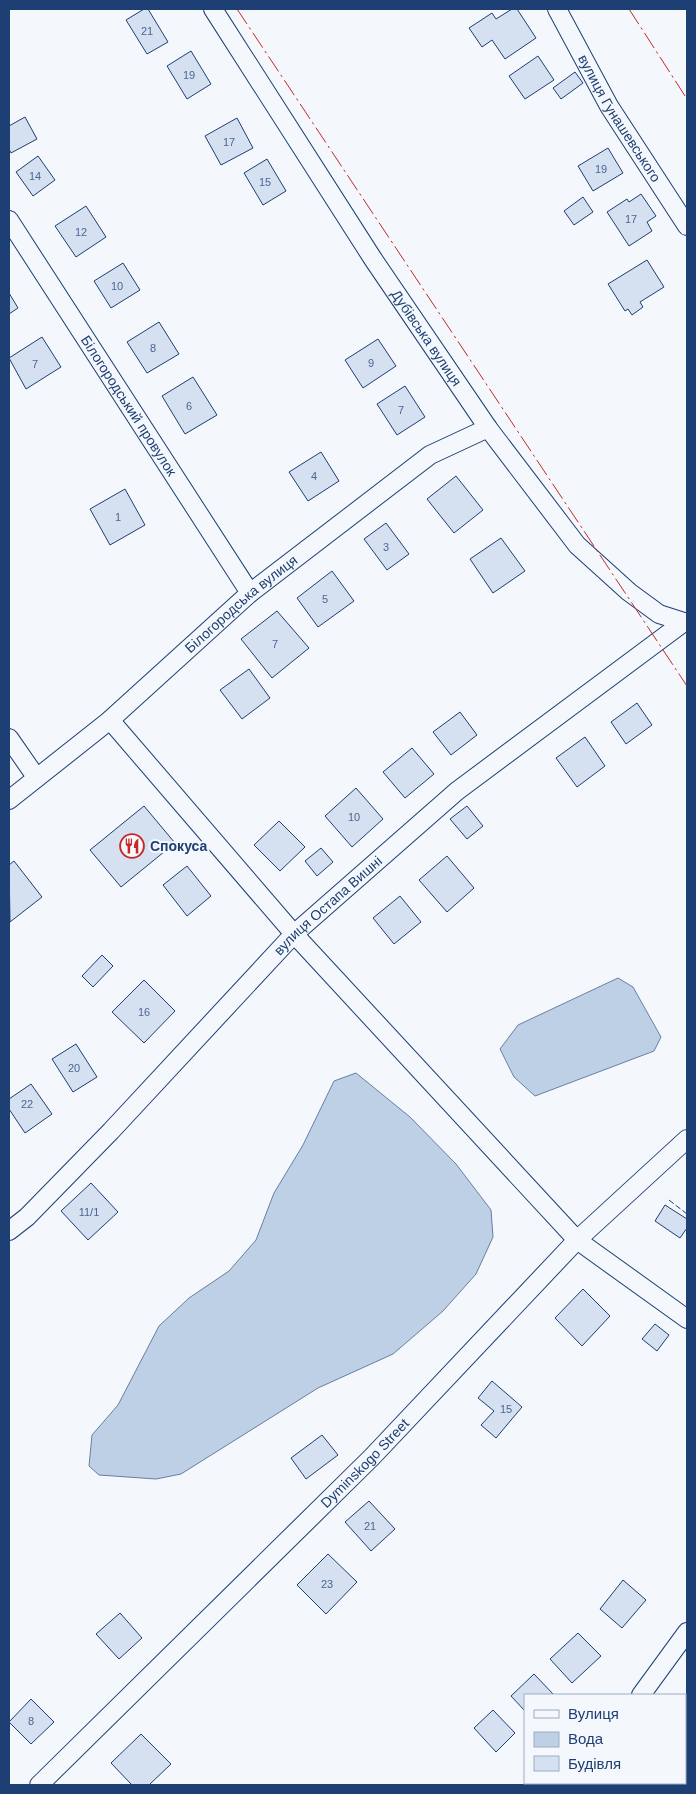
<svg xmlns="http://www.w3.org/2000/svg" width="696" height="1794" font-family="Helvetica,sans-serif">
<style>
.water{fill:#bed0e5;stroke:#687fa3}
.building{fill:#d5e0f0;stroke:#1d3f73}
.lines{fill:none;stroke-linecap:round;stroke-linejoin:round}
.minor-casing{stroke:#1d3f73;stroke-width:20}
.minor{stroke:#f4f7fb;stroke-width:18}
.fence{stroke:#1d3f73;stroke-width:1;stroke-dasharray:6 2.5;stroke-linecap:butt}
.power{stroke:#c62828;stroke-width:1;stroke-dasharray:18 4 2.5 4;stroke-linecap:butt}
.labels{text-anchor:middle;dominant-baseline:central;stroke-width:4;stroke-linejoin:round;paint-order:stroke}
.number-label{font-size:11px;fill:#4b6792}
.street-label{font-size:14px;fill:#1d3f73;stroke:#f4f7fb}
.poi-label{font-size:14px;font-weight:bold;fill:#1d3f73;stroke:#f4f7fb;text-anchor:start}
</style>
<rect width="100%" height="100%" fill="#f4f7fb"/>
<!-- water -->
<path class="water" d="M 618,978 L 633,987 L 661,1037 L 654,1051 L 535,1096 L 514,1077 L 500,1049 L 518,1025 Z
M 356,1073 L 410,1117 L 456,1164 L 491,1210 L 493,1237 L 476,1274 L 443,1311 L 393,1354 L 318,1388 L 181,1474 L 156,1479 L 99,1475 L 89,1466 L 92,1435 L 118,1405 L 159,1326 L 189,1298 L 229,1271 L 256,1240 L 274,1193 L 303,1145 L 334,1081 Z"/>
<!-- building -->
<path class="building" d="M 144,9 L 148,9 L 168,42 L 147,54 L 126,20 Z
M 512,9 L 517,9 L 536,38 L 505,59 L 492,40 L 482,47 L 469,28 L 492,13 L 496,19 Z
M 191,51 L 211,84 L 187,99 L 167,66 Z
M 538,56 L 554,80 L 525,99 L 509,76 Z
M 575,72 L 583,83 L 561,99 L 553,88 Z
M 25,117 L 37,139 L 11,153 L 9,149 L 9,126 Z
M 237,118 L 253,148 L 221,165 L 205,136 Z
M 608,148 L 623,173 L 593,191 L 578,166 Z
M 38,156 L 55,180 L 33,196 L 16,172 Z
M 267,159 L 286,191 L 263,205 L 244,173 Z
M 641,194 L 656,216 L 647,222 L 652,231 L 629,246 L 607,212 L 627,199 L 629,202 Z
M 583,197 L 593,212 L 574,225 L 564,211 Z
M 86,206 L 106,237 L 76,257 L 55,226 Z
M 647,260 L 664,287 L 640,302 L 643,307 L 632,315 L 628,309 L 625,311 L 608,284 Z
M 123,263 L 140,290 L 111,308 L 94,281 Z
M 9,293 L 18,308 L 9,314 Z
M 159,322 L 179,354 L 147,373 L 127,342 Z
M 42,337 L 61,367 L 26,389 L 9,358 Z
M 378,339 L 396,366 L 363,388 L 345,360 Z
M 193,377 L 217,415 L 185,434 L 162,396 Z
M 405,386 L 425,417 L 397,435 L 377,404 Z
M 321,452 L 339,481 L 308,501 L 289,472 Z
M 456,476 L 483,510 L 454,533 L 427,499 Z
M 125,489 L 145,525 L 110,545 L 90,509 Z
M 386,523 L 409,554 L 387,570 L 364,539 Z
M 501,538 L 525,571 L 493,593 L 470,559 Z
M 332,571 L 354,601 L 318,627 L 297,598 Z
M 277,611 L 309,648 L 272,678 L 241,639 Z
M 249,669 L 270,698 L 242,719 L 220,690 Z
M 637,703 L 652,725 L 626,744 L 611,722 Z
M 460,712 L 477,735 L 451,755 L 433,732 Z
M 585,737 L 605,766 L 577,787 L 556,758 Z
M 412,748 L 434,774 L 405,798 L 383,772 Z
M 356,788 L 383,819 L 352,847 L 325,816 Z
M 144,806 L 175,843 L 121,887 L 90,850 Z
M 467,806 L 483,826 L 467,839 L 450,819 Z
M 279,821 L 305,847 L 280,871 L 254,845 Z
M 321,848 L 333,862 L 317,876 L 305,861 Z
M 447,856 L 474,888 L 447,912 L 419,880 Z
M 14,861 L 42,897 L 10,922 L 9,865 Z
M 187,866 L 211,896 L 187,916 L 163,885 Z
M 400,896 L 421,922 L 394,944 L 373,918 Z
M 102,955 L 113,966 L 93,987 L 82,976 Z
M 144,980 L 175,1011 L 144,1043 L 112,1012 Z
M 76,1044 L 97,1077 L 73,1092 L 52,1059 Z
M 31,1084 L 52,1114 L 25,1133 L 9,1109 L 9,1099 Z
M 91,1183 L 118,1212 L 88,1240 L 61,1211 Z
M 665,1205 L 687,1219 L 687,1228 L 680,1238 L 655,1221 Z
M 583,1289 L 610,1316 L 582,1346 L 555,1318 Z
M 655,1324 L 669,1335 L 657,1351 L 642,1339 Z
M 492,1381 L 522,1407 L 496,1438 L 481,1425 L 494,1411 L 478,1398 Z
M 322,1435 L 338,1455 L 306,1479 L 291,1458 Z
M 369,1501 L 395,1529 L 371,1551 L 345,1522 Z
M 328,1554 L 357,1582 L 326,1614 L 297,1585 Z
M 623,1580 L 646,1600 L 622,1628 L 600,1609 Z
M 120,1613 L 142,1638 L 119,1659 L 96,1634 Z
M 578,1633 L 601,1656 L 572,1683 L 550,1659 Z
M 534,1674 L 554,1695 L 525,1695 L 525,1711 L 511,1696 Z
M 31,1699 L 54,1722 L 31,1744 L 9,1722 Z
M 493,1710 L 515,1733 L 496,1752 L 474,1728 Z
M 141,1734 L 171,1764 L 149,1785 L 132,1785 L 111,1763 Z"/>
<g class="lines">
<!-- minor casing -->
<g class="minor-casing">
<g id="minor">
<path id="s1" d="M 213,9 L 373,259 L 488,428 L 577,545 L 629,592 L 659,614 L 687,623"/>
<path id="s2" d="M 557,9 L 609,106 L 687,226"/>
<path id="s3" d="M 9,220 L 250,593"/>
<path d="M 110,720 L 294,934 L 577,1240 L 687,1319"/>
<path d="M 9,738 L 36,777"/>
<path id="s4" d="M 9,800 L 110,720 L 250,593 L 430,455 L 488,428"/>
<path id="s5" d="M 9,1231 L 27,1217 L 111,1131 L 294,934 L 457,791 L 684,622"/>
<path d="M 641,1695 L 687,1632"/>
<path id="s6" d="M 39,1785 L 372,1457 L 577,1240 L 687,1139"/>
<path d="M 562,1785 L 564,1783"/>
</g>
</g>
<!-- minor -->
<use href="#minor" class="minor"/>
<!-- fence -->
<path class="fence" d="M 669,1200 L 687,1214"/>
<!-- power -->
<path class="power" d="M 237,9 L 687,686
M 629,9 L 687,99"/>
</g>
<!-- icons -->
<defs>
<g id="restaurant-ring" transform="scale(1.25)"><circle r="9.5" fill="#f4f7fb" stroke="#c62828" stroke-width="1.5"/><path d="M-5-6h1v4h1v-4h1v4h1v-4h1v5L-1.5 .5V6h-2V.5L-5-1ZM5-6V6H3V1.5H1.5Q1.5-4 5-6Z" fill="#c62828"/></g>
</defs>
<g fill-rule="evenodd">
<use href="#restaurant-ring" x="132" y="846"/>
</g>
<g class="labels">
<!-- number labels -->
<g class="number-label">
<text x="147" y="31">21</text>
<text x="189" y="75">19</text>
<text x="229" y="142">17</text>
<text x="601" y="169">19</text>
<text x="35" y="176">14</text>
<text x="265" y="182">15</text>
<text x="631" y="219">17</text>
<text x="81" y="232">12</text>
<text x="117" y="286">10</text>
<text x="153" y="348">8</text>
<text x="371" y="363">9</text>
<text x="35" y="364">7</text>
<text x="189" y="406">6</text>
<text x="401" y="410">7</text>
<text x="314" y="476">4</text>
<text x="118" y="517">1</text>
<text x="386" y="547">3</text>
<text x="325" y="599">5</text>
<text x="275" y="644">7</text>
<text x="354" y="817">10</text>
<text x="144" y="1012">16</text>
<text x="74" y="1068">20</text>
<text x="27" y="1104">22</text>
<text x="89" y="1212">11/1</text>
<text x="506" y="1409">15</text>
<text x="370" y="1526">21</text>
<text x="327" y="1584">23</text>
<text x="31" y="1721">8</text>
</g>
<!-- street labels -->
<g class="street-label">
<text stroke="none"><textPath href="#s2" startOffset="126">вулиця Гунашевського</textPath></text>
<text stroke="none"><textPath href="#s1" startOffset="392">Дубівська вулиця</textPath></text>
<text stroke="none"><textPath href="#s3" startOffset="221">Білогородський провулок</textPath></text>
<text stroke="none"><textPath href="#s4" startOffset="304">Білогородська вулиця</textPath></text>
<text stroke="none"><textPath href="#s5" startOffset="456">вулиця Остапа Вишні</textPath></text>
<text stroke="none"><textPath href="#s6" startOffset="458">Dyminskogo Street</textPath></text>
</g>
<!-- poi labels -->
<g class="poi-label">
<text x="150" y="846">Спокуса</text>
</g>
</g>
<!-- border -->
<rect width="696" height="1794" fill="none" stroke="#1d3f73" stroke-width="20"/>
<!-- legend -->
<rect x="524" y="1694" width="162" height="90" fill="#f4f7fb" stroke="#9eadc5"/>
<rect x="534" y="1710" width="25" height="8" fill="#f4f7fb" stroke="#9eadc5"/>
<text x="568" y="1719" font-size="15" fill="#1d3f73">Вулиця</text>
<rect x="534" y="1732" width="25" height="15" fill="#bed0e5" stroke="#9eadc5"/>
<text x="568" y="1744" font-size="15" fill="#1d3f73">Вода</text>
<rect x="534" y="1756" width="25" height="15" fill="#d5e0f0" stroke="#9eadc5"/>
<text x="568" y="1769" font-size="15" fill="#1d3f73">Будівля</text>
</svg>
